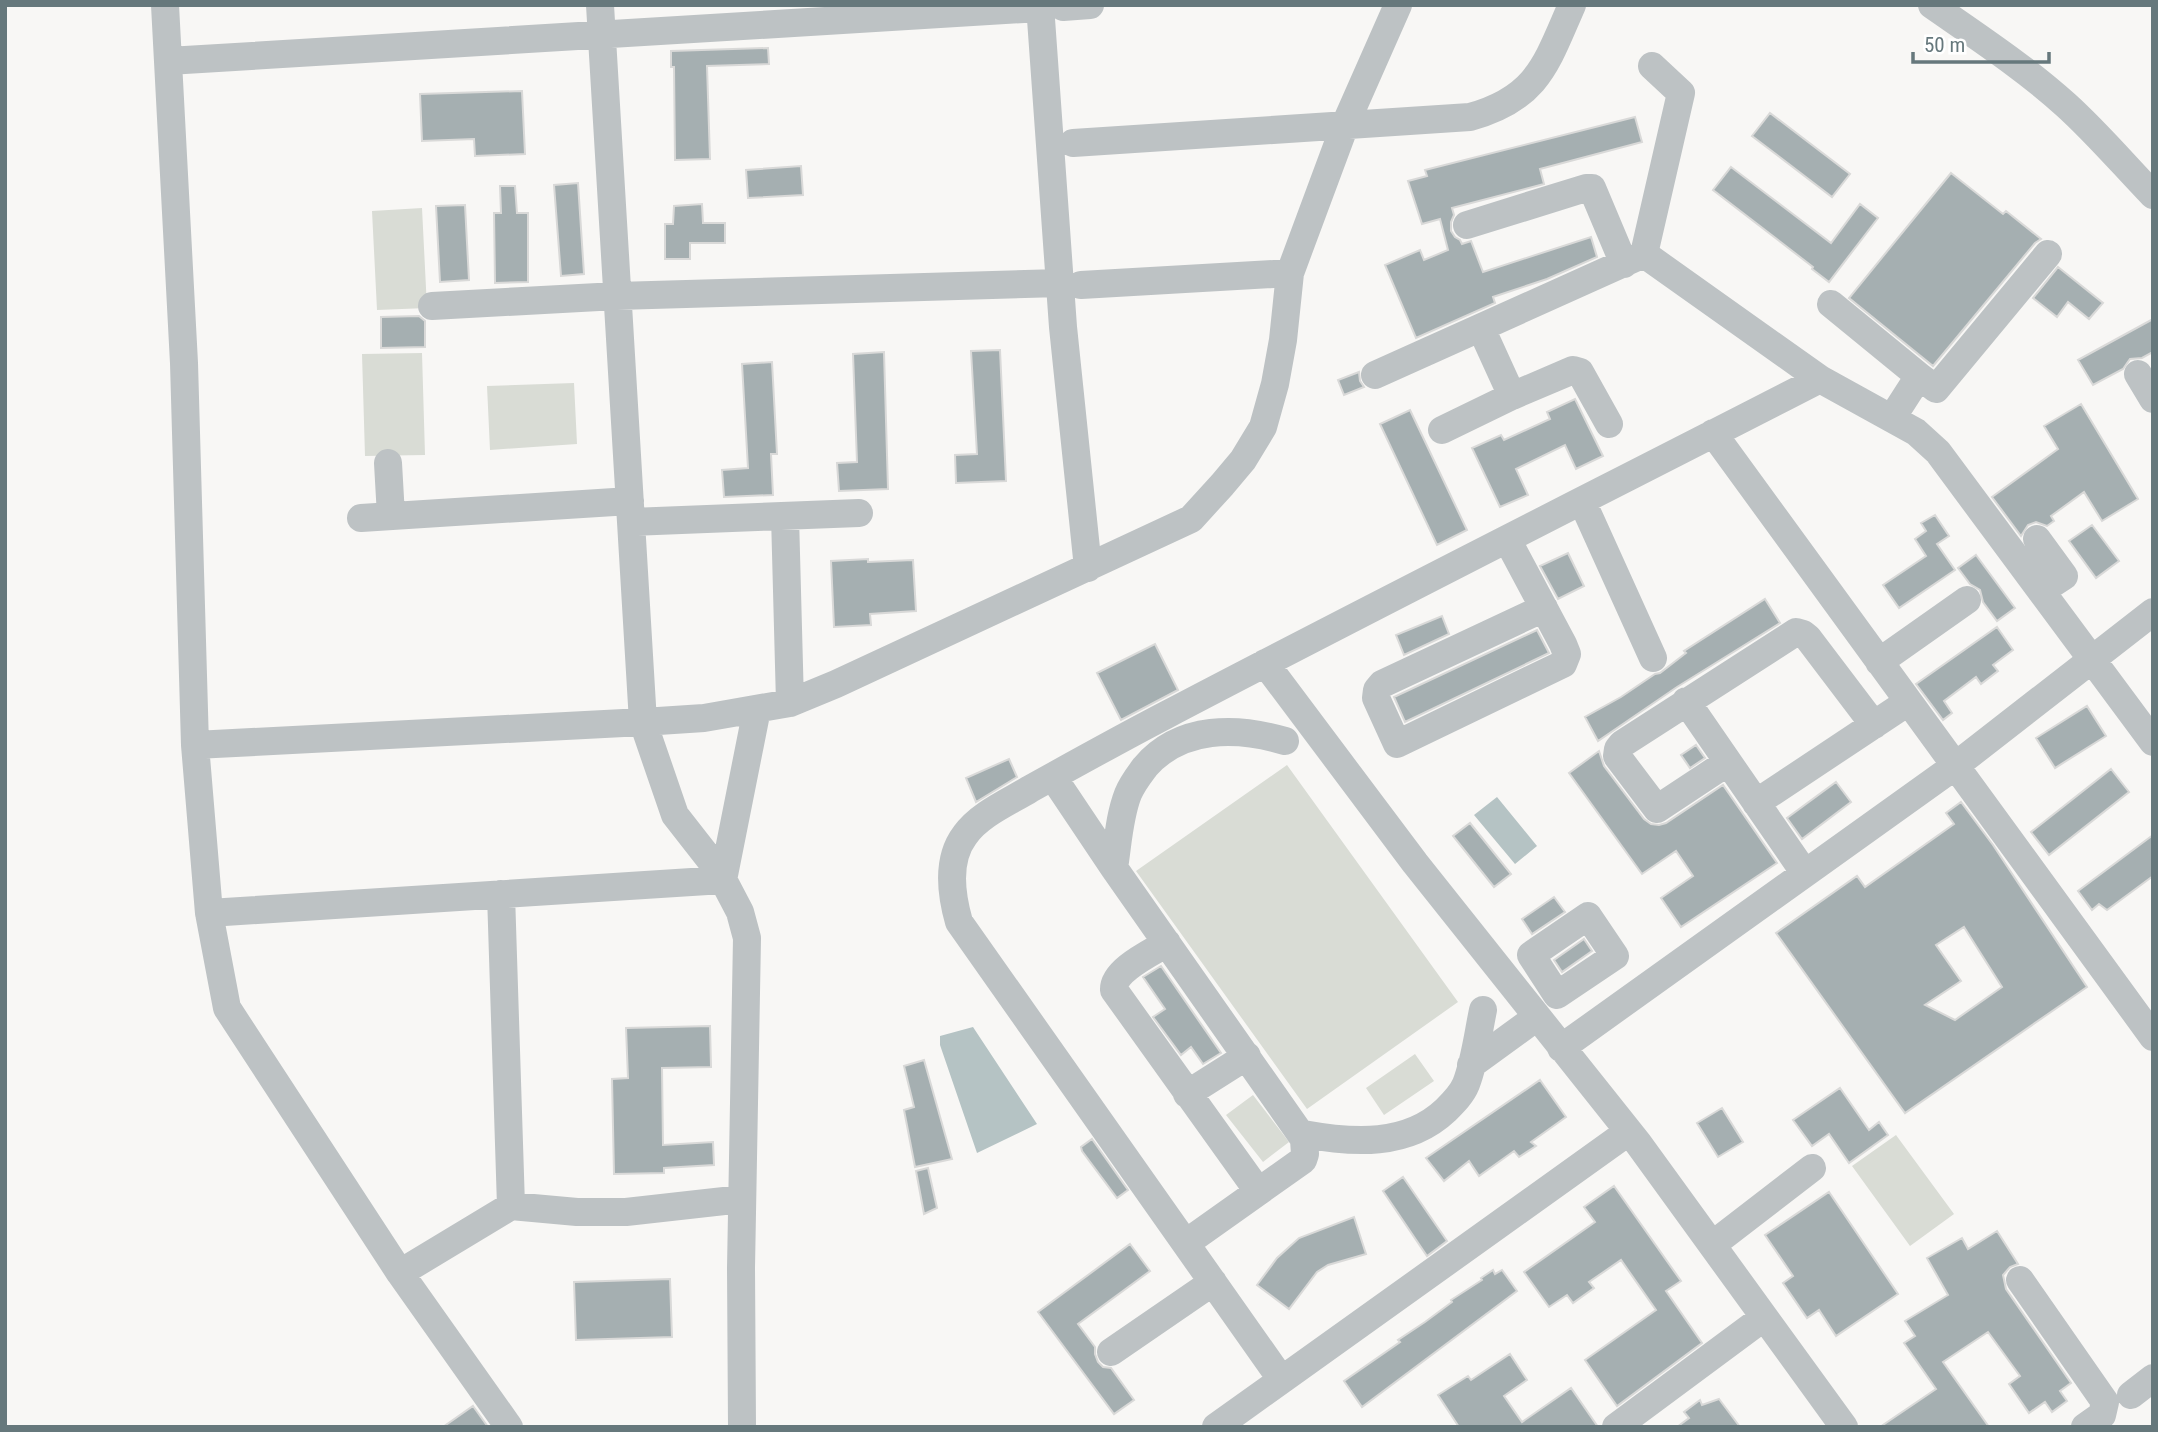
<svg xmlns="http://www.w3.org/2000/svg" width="2158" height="1432" font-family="'Roboto Condensed',sans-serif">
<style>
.green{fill:#d9dcd5}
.water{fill:#b5c3c4}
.building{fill:#a5afb1;stroke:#d9d9d8;stroke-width:2;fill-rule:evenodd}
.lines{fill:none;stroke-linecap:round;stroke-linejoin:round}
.minor{stroke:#bdc2c4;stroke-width:28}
</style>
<rect width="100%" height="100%" fill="#f8f7f5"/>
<!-- green -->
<path class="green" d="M 422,208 L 427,308 L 377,310 L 372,211 Z
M 422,353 L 425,455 L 365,456 L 362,354 Z
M 574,383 L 577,444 L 490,450 L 487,386 Z
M 1287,765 L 1458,1002 L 1307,1109 L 1136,871 Z
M 1415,1054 L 1434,1081 L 1384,1115 L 1366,1088 Z
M 1253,1095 L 1289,1142 L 1263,1162 L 1226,1115 Z
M 1896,1135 L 1954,1214 L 1910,1246 L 1852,1166 Z"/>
<!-- water -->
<path class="water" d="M 1497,797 L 1537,846 L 1515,864 L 1474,815 Z
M 973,1027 L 1037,1124 L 977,1153 L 940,1045 L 940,1036 Z"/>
<!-- building -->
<path class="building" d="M 768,48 L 769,64 L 707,66 L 710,159 L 675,160 L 674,67 L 671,67 L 671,51 Z
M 522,91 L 525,154 L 475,156 L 474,139 L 422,141 L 420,94 Z
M 1770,113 L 1850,174 L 1832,197 L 1752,136 Z
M 1635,117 L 1642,142 L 1540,169 L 1544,184 L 1452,208 L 1454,215 L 1451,222 L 1451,231 L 1455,237 L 1460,240 L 1462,244 L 1471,241 L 1483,272 L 1591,237 L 1597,257 L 1547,279 L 1493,297 L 1495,303 L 1416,338 L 1385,265 L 1420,250 L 1424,260 L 1448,250 L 1440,219 L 1422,224 L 1408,181 L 1427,176 L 1425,170 Z
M 801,166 L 803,195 L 748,198 L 746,170 Z
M 1731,167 L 1831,243 L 1860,204 L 1878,218 L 1829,282 L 1812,269 L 1813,267 L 1713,190 Z
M 1951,173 L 2003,214 L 2006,211 L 2041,239 L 2035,243 L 1933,366 L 1849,298 Z
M 578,183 L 584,274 L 561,276 L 554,185 Z
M 500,186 L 515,186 L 517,213 L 528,213 L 528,282 L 495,283 L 494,213 L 501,213 Z
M 702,204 L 703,223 L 725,223 L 725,243 L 690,243 L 690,259 L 665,259 L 665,224 L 673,224 L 674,206 Z
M 465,205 L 469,280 L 440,282 L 436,206 Z
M 2058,267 L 2103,303 L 2089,319 L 2068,302 L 2057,317 L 2033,298 Z
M 419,316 L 425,321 L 425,347 L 381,348 L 381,317 Z
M 2153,319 L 2153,352 L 2142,358 L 2130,359 L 2123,369 L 2093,385 L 2078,360 Z
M 1000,350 L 1006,481 L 956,483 L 955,455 L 977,454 L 971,351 Z
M 884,352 L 888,489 L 839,491 L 837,463 L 857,462 L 853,354 Z
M 772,362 L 777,454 L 771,454 L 773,495 L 724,497 L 722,470 L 748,468 L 742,364 Z
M 1359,372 L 1360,381 L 1364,387 L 1344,395 L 1338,380 Z
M 1575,399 L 1603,456 L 1576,469 L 1565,445 L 1516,469 L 1528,495 L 1500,507 L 1472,448 L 1501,435 L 1504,440 L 1550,419 L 1547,412 Z
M 2081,404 L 2138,499 L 2102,521 L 2084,492 L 2051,516 L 2054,521 L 2047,526 L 2036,522 L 2028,525 L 2021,536 L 1992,497 L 2058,449 L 2044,426 Z
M 1410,410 L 1467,530 L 1437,545 L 1380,424 Z
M 1935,515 L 1949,536 L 1937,544 L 1955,570 L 1899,608 L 1883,585 L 1926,556 L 1915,539 L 1926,531 L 1921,523 Z
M 2092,525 L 2119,561 L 2096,578 L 2069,541 Z
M 1568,553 L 1584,586 L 1558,599 L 1540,566 Z
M 1976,555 L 2015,608 L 1997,621 L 1983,602 L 1980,590 L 1970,584 L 1958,568 Z
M 868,559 L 868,562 L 913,560 L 916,611 L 870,614 L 871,625 L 834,627 L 831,561 Z
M 1765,599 L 1780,623 L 1677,687 L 1598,741 L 1585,717 L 1621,697 L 1655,674 L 1660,673 L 1686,653 L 1684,651 Z
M 1442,616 L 1449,634 L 1404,655 L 1396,635 Z
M 1997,627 L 2013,650 L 1993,665 L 1998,671 L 1981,684 L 1976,677 L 1944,701 L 1952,713 L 1943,720 L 1916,684 Z
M 1537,630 L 1549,653 L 1405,722 L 1394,697 Z
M 1155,644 L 1178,690 L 1121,720 L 1097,673 Z
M 2087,706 L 2106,736 L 2055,768 L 2036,738 Z
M 1696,745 L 1705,758 L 1690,768 L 1681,755 Z
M 1599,751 L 1604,766 L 1644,819 L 1651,824 L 1659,825 L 1666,823 L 1723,785 L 1777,863 L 1681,927 L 1661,898 L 1693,876 L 1676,851 L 1642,874 L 1569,773 Z
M 1009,759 L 1017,777 L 976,802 L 966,778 Z
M 2111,769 L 2129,792 L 2049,855 L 2031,832 Z
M 1836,782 L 1851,802 L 1802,839 L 1787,818 Z
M 1961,802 L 1993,845 L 2087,987 L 1905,1113 L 1776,933 L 1857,876 L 1865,887 L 1954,824 L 1946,813 ZM 1964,927 L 2002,987 L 1955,1020 L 1925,1005 L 1961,981 L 1936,945 Z
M 1470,823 L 1511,874 L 1494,887 L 1453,836 Z
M 2153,835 L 2153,876 L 2107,910 L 2099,904 L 2092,910 L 2078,891 Z
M 1554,897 L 1565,912 L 1532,934 L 1522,919 Z
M 1584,939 L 1592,951 L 1562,972 L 1554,960 Z
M 1161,966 L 1221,1053 L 1203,1064 L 1191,1047 L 1181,1055 L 1153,1017 L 1165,1009 L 1143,977 Z
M 710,1026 L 711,1067 L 662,1068 L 663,1145 L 713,1142 L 714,1165 L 664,1168 L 664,1173 L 614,1174 L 612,1079 L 628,1078 L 626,1028 Z
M 924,1060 L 952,1159 L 915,1167 L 904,1110 L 914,1107 L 904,1066 Z
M 1540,1080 L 1566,1117 L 1531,1142 L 1536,1146 L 1519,1157 L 1514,1151 L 1479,1176 L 1469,1161 L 1444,1181 L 1426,1158 Z
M 1840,1088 L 1869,1130 L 1879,1122 L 1888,1135 L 1849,1163 L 1829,1134 L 1812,1146 L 1793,1120 Z
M 1722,1108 L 1743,1142 L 1718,1157 L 1697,1123 Z
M 1092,1139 L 1128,1190 L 1117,1198 L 1082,1151 L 1081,1147 Z
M 928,1168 L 937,1208 L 924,1214 L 916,1171 Z
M 1403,1177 L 1447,1241 L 1427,1256 L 1383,1191 Z
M 1614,1186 L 1681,1281 L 1666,1291 L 1702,1343 L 1617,1406 L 1585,1360 L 1656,1310 L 1621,1260 L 1589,1282 L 1594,1288 L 1573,1303 L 1567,1295 L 1549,1307 L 1524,1272 L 1595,1222 L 1584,1207 Z
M 1829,1192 L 1898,1294 L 1836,1336 L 1819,1310 L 1807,1318 L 1783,1283 L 1793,1276 L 1765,1235 Z
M 1354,1217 L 1366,1254 L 1328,1265 L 1317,1272 L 1289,1309 L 1257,1285 L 1277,1258 L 1299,1238 Z
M 1997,1231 L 2018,1264 L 2010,1267 L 2003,1275 L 2006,1289 L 2071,1383 L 2060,1391 L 2067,1401 L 2052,1412 L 2045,1402 L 2029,1413 L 2009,1384 L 2020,1376 L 1988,1332 L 1943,1362 L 1989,1427 L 1880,1427 L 1936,1389 L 1904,1343 L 1915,1336 L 1905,1321 L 1948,1295 L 1927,1258 L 1962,1238 L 1968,1249 Z
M 1130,1244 L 1150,1271 L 1078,1324 L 1095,1347 L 1095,1354 L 1098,1362 L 1103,1367 L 1111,1368 L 1134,1400 L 1114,1414 L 1038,1312 Z
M 1493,1270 L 1495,1274 L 1502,1270 L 1517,1291 L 1362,1407 L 1344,1381 L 1400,1342 L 1398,1340 L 1425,1322 L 1452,1302 L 1451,1300 L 1482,1280 L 1481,1278 Z
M 670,1279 L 672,1337 L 576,1340 L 574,1282 Z
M 1510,1354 L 1527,1380 L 1504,1396 L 1522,1422 L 1571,1388 L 1598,1427 L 1459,1427 L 1438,1395 L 1468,1376 L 1471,1380 Z
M 1719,1399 L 1740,1427 L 1677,1427 L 1689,1418 L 1684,1412 L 1700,1400 L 1702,1405 Z
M 473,1406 L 488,1427 L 443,1427 Z"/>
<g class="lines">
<!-- minor -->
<path class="minor" d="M 165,5 L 184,363 L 195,745 L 209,913 L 227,1008 L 400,1273
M 600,5 L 643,722 L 704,718 L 790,703 L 836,684 L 1191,519 L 1222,485 L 1243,460 L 1263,427 L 1275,384 L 1283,340 L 1290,273 L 1345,125 L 1398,5
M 1040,5 L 1063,327 L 1088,568
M 1932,5 C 1978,37 2025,68 2066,105 C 2097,133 2124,165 2153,195
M 1063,7 L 1090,5
M 168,61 L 1040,8
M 1652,66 L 1681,93 L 1644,254 L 1820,379 L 1916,432 L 1938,452 L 2153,742
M 1073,143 L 1470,117 C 1538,98 1546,64 1572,5
M 1467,225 L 1586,188 L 1592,188 L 1624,264
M 1081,285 L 1290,273
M 1831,304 L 1919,376
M 432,306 L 617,296 L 1060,283
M 1481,328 L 1512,396
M 2138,374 L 2153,399
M 1375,375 L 1644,254
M 1892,418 L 1919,376 L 1936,389 L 2048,254
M 1442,430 L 1512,396 L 1573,370 L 1580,372 L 1609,424
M 1713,433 L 2153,1037
M 388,463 L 391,516
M 1582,501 L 1653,658
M 785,516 L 790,703
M 361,518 L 630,501
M 631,522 L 859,513
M 1507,539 L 1563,644 L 1567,654 L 1563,664 L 1397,744 L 1376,698 L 1377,690 L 1382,684 L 1544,608
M 2037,539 L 2064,576 L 2041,591
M 1879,662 L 1967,600
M 1265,663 L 1415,863 L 1638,1143 L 1844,1427
M 1686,701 L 1804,872
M 195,745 L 643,722 L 675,815 L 718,870 L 740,912 L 747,938 L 741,1268 L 742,1427
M 1728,762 L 1657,809 L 1617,756 L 1618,749 L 1622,744 L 1796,632 L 1803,634 L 1808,638 L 1874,725
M 1053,777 L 1114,868 L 1304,1139 L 1305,1154 L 1303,1160 L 1186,1243
M 1756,803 L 1908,702
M 1114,868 C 1118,843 1119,817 1128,794 C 1132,784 1139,775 1145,767 C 1181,725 1238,727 1285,741
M 501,894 L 511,1206
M 209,913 L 723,880 L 757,709
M 1588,916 L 1615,956 L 1557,995 L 1531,955 Z
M 1167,943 C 1151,953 1113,970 1114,990 L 1258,1191
M 1561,1048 L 1955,766 L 2153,612
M 1471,1065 L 1537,1017
M 1187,1094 L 1247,1056
M 1303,1134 C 1353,1143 1407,1147 1446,1110 C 1454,1102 1462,1094 1466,1084 C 1475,1061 1478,1034 1483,1010
M 1712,1245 L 1812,1168
M 2020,1280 L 2105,1402 L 2102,1415 L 2085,1427
M 1111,1352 L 1213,1282
M 1281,1379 L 959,922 C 951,894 946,860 965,835 C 980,814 1009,802 1030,789 C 1075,764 1120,739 1166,715 C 1383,601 1602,491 1820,379
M 2131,1395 L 2153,1378
M 509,1427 L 400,1273 L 511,1206 L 577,1212 L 626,1212 L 742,1199
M 1216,1427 L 1628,1132
M 1616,1427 L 1763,1318"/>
</g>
<!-- border -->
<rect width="2158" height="1432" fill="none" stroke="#66787c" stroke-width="14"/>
<!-- scale -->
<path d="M1913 52v10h136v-10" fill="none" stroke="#66787c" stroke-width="3.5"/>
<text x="1924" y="52" font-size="21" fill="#66787c" stroke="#ffffff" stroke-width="5" paint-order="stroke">50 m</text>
</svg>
